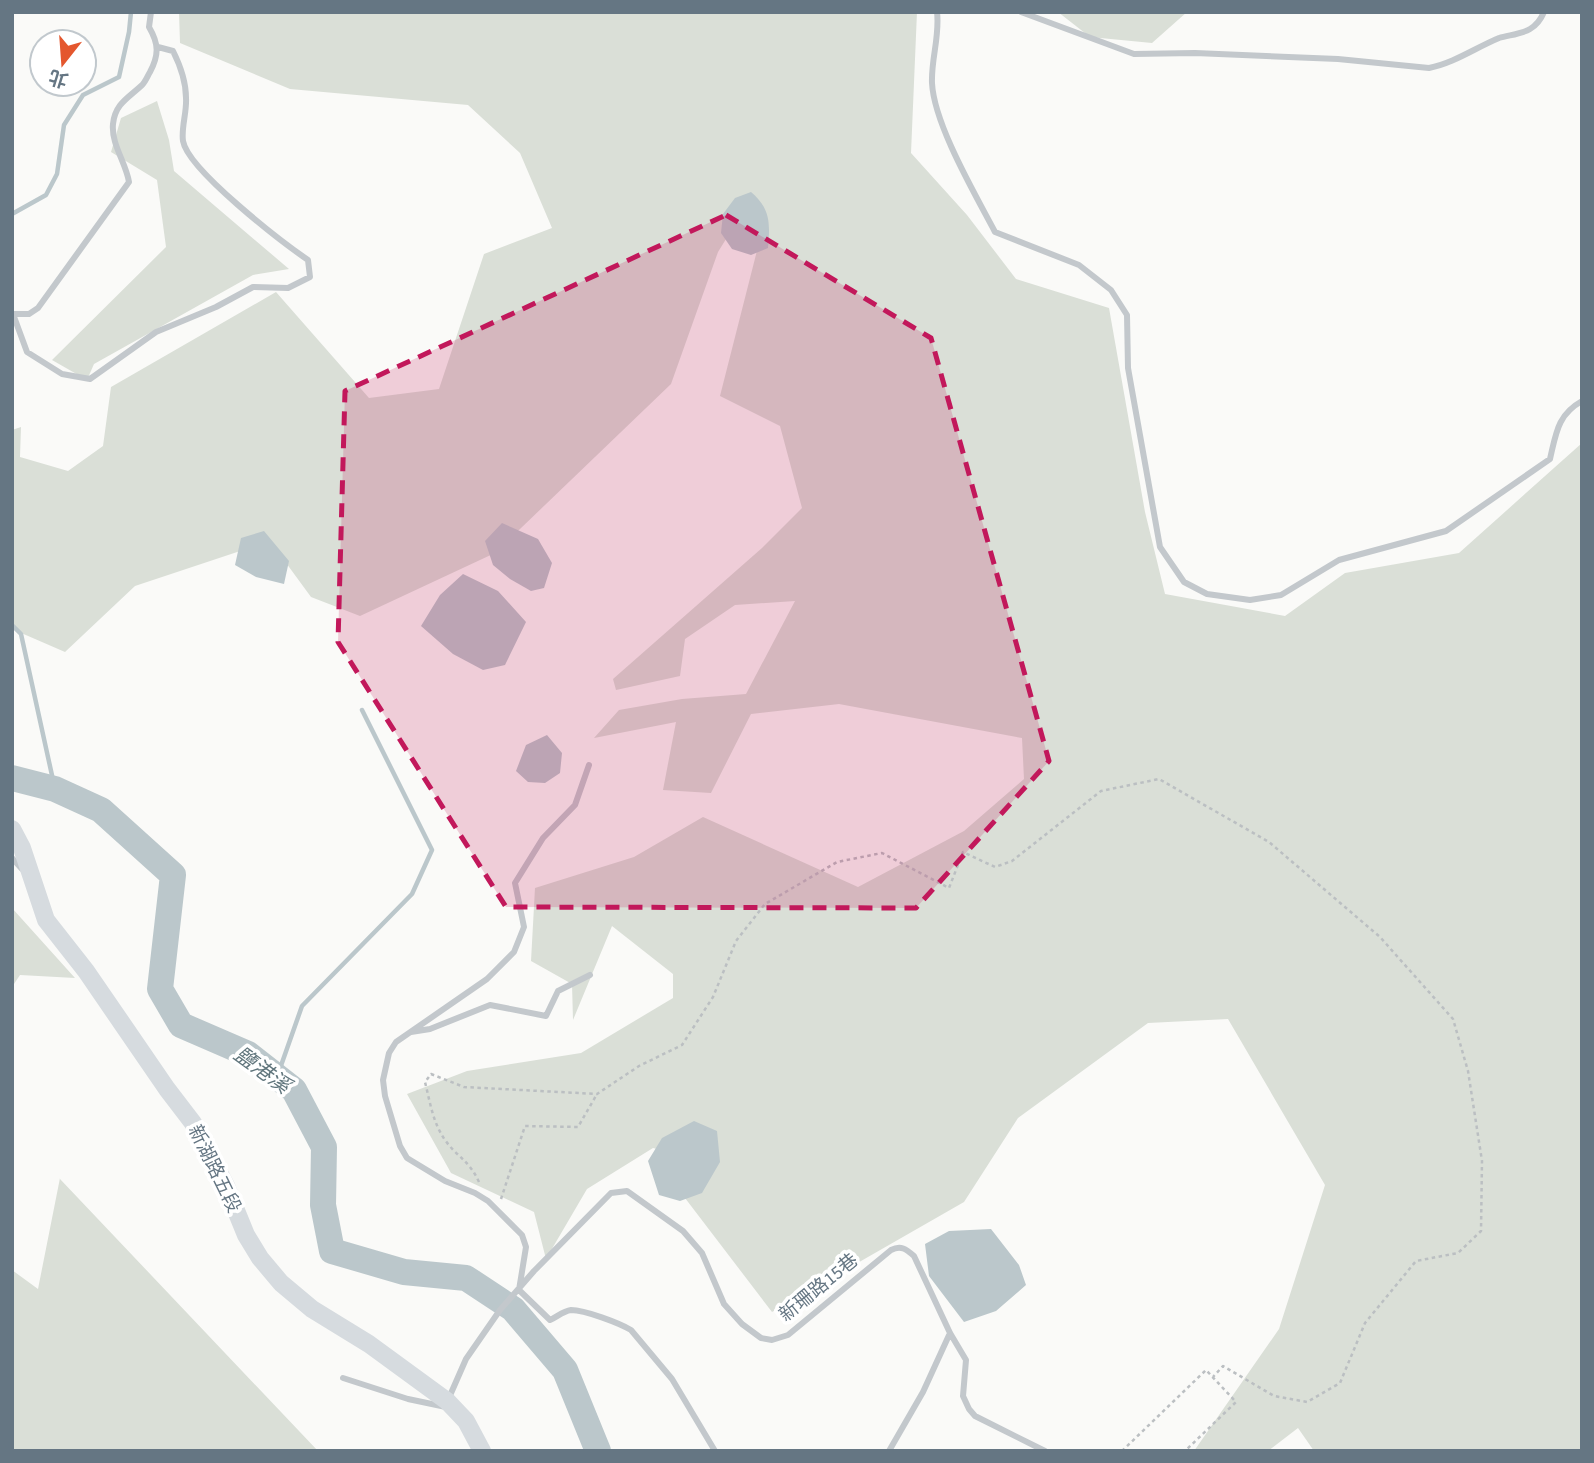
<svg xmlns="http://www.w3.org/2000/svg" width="1594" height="1463" font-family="'Source Sans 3','Noto Sans TC',sans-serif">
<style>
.green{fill:#dadfd7}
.water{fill:#bbc7cb}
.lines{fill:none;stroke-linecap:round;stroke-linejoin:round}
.stream{stroke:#bbc7cb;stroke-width:4.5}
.river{stroke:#bbc7cb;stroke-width:26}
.path{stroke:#bbbfc2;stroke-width:2.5;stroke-dasharray:3.5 3.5;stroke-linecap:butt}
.lane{stroke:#c3c8cc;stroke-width:6}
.secondary{stroke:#d6dbdf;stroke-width:18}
.marked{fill:#c2185b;fill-opacity:0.2;stroke:#c2185b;stroke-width:5;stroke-dasharray:14 9;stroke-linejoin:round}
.labels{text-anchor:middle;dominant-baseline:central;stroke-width:7;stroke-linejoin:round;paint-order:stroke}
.street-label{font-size:19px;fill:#657683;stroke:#fff}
.water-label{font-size:21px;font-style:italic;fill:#60757c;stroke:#fff}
</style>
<rect width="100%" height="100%" fill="#fafaf8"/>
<!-- green -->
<path class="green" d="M 179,12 L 917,12 L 911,153 L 967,215 L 1016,279 L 1109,308 L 1145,512 L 1165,594 L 1285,616 L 1345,573 L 1459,553 L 1582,443 L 1582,1451 L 1314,1451 L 1298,1428 L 1268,1451 L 1194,1451 L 1279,1329 L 1325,1185 L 1228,1019 L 1148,1023 L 1018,1118 L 964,1202 L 772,1312 L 685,1198 L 692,1158 L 653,1148 L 587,1189 L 546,1259 L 534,1212 L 451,1173 L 407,1094 L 467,1071 L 581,1053 L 673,998 L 673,974 L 612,926 L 573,1020 L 572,984 L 531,961 L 535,888 L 634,857 L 703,817 L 858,887 L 964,831 L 1024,779 L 1022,738 L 839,704 L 751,714 L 711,793 L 663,790 L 676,722 L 594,738 L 619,710 L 682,699 L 746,694 L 795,601 L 735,605 L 685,639 L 680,676 L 616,690 L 613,679 L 762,548 L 802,508 L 780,426 L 720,396 L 762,231 L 744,210 L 718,252 L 671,384 L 495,553 L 360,616 L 311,597 L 270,541 L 135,586 L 65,652 L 12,629 L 12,430 L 21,427 L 20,457 L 68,471 L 103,446 L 111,387 L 276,292 L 369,398 L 439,389 L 484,254 L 552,228 L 520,153 L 468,105 L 290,89 L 180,43 Z
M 1058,12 L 1187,12 L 1152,43 L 1090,37 Z
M 157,101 L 169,140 L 174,171 L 289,269 L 253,275 L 94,364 L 87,380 L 52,360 L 166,247 L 157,180 L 111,152 L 121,118 Z
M 12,908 L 75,978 L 20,975 L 12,987 Z
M 60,1178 L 60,1179 L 318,1451 L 12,1451 L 12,1270 L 38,1289 Z"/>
<!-- water -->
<path class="water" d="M 751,192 C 771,209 770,224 768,248 L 751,255 L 732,249 L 721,233 L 723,214 L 735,198 Z
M 502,523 L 538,539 L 552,563 L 544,588 L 531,591 L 510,579 L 493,565 L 485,541 Z
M 264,531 L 289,561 L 284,584 L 256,577 L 235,565 L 241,538 Z
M 463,574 L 498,591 L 526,622 L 505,665 L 483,670 L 453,654 L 421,626 L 440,595 Z
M 547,735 L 562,753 L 560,773 L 545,783 L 528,782 L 516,771 L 526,745 Z
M 694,1121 L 717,1131 L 720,1162 L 702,1193 L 680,1201 L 659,1195 L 648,1161 L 662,1138 Z
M 991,1229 L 1019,1265 L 1026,1285 L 996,1311 L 964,1322 L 929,1276 L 925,1244 L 949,1231 Z"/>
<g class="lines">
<!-- stream -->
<path class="stream" d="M 12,214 L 46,195 L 57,174 L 64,125 L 83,95 L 119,77 L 129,32 L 131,12
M 12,625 L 21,634 L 55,789
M 277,1077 L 302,1006 L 412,894 L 432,850 L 362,710"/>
<!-- river -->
<path class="river" d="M 12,778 L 55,789 L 101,810 L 173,875 L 160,989 L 181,1025 L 248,1054 L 294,1090 L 324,1147 L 323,1205 L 332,1251 L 404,1272 L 466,1278 L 513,1309 L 565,1370 L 598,1451"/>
<!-- path -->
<path class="path" d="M 479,1182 C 469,1160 457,1157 445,1140 C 433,1123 430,1102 425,1082 L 431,1074 L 464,1087 L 597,1094 L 639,1066 L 682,1045 L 713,997 L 736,941 L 765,904 L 837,862 L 882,853 L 949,888 L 963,852 L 995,867 L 1012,861 L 1101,791 L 1159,779 L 1269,842 L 1380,937 L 1453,1019 L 1468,1071 L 1482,1161 L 1481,1231 L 1458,1253 L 1416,1261 L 1365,1323 L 1340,1383 L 1307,1402 L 1274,1396 L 1223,1366 L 1213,1377
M 501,1199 L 525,1126 L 578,1127 L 597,1094
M 1122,1451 L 1206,1370 L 1236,1402 L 1185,1451"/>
<!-- lane -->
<path class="lane" d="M 937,12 C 940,36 931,59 932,83 C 934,124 975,194 995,232 L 1079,265 L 1111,290 L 1127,315 L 1128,368 L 1160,547 L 1184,582 L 1207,594 L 1250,600 L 1281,595 L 1339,560 L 1446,531 L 1550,459 C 1556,434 1557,415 1582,401
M 1021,12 L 1134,54 L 1195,53 L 1338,59 L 1429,68 C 1454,63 1475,48 1499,38 C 1509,35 1522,34 1530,29 C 1537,25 1541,19 1544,12
M 12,314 L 29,314 L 38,308 L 129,182 C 126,163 111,144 113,124 C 115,104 128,98 141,86 C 145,83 147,77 150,72 C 159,55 159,44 149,27 L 151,12
M 13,314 L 27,352 L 62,374 L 90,379 L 156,332 L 216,307 L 253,287 L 288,288 L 310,277 L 308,260 C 282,242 188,170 183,141 C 181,128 187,112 186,98 C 186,83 180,65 173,51 L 158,47
M 589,765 L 575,805 L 543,838 L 515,883 L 524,927 L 514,952 L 487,979 L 396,1042 L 389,1053 L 383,1080 L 385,1096 L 400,1146 L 407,1158 L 445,1181 L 475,1193 L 488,1201 L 522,1235 L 526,1247 L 519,1290 L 550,1320 C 557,1317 563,1311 571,1310 C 585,1310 619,1323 631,1330 L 672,1379 L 715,1451
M 12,858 L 22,869
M 411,1032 L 430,1029 L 490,1005 L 546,1016 L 558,991 L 590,975
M 343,1378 L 408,1399 L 446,1407
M 448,1400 L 466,1359 L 500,1310 L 534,1271 L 611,1193 L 627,1191 L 683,1231 L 702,1253 L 724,1304 L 742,1324 L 761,1338 L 772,1340 L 788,1335 L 891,1250 C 901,1245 906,1249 914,1256 L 950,1333 L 966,1360 L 963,1396 L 969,1409 L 975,1416 L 1045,1451
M 889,1451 L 923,1392 L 950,1333"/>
<!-- secondary -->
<path class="secondary" d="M 12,829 L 22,848 L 46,920 L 86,971 L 167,1089 L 193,1123 L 226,1186 L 246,1235 L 260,1258 L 281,1283 L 312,1309 L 369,1344 L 447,1401 L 466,1421 L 482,1451"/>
</g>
<!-- marked area -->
<path class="marked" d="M 726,215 L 931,338 L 1049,761 L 916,908 L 506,907 L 338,642 L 345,391 Z"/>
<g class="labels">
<!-- street labels -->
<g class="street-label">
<text transform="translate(214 1169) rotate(64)">新湖路五段</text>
<text transform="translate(819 1288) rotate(-39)">新珊路15巷</text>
</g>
<!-- water labels -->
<g class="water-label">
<text transform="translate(262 1070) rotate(36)">鹽港溪</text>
</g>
</g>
<!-- border -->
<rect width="1594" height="1463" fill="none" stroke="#657683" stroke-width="28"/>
<!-- north arrow -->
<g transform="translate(63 63) rotate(197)"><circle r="33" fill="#ffffff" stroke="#c1c8cd" stroke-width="2"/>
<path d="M0-5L12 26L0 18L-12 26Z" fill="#e4572e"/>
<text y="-10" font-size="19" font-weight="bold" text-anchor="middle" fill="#657683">北</text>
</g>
</svg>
